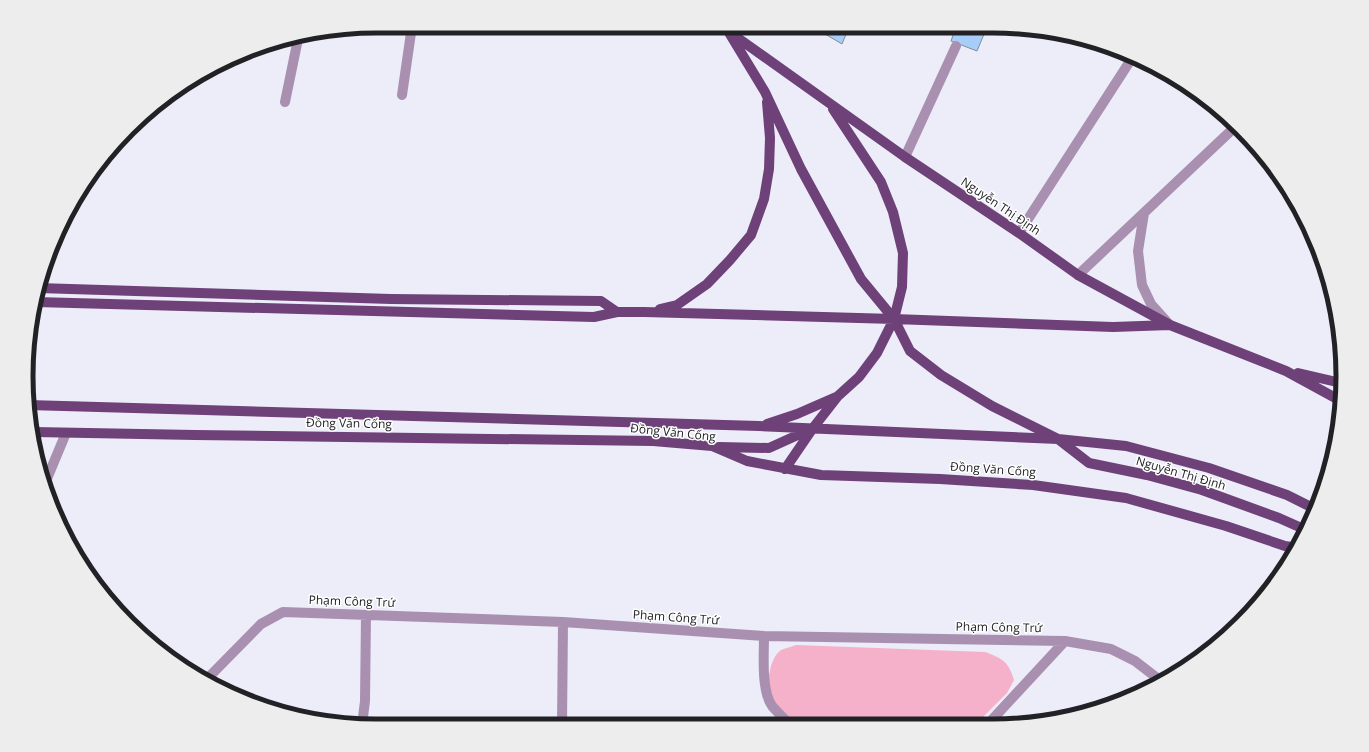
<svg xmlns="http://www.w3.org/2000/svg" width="1369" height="752" font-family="'Open Sans',sans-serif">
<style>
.green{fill:#f5b0ca}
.building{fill:#a7cef8;stroke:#848c94}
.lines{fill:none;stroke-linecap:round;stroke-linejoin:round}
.minor{stroke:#aa90b0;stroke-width:10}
.major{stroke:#6f4179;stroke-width:10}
.labels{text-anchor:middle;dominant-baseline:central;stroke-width:3;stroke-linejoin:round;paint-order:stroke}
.street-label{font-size:12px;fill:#222226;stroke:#fff}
.rim{fill:none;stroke:#222226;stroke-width:5}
</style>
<rect width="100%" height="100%" fill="#ededf9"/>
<!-- green -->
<path class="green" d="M 796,645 L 985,652 C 1002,658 1009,662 1014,680 L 1007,693 L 977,723 L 789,724 C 784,719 776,714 773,709 C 765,695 767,660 781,650 C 785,648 792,647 796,645 Z"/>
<!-- building -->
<path class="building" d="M 813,27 L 849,27 L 842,44 Z
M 956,27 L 987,27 L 977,51 L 951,41 Z"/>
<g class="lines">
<!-- minor -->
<path class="minor" d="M 402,95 L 412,26
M 285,102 L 298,39
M 905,157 L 956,46
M 1144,213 L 1138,251 L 1142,285 L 1151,304 L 1169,324
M 1019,233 L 1132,58
M 1078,275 L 1236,126
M 46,481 L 66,433
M 764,636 C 764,655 761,690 772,706 C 777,712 784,718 789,724
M 205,681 L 261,624 L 283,612 L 563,622 L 764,636 L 1065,641 L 1111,649 L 1135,661 L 1161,681
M 989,723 L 1065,641
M 362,725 L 365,701 L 366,615
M 562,725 L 563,622"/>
<!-- major -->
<path class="major" d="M 721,26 L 905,157 L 1019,233 L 1078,275 L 1170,325 L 1286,371 L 1341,401
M 728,31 L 765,92 L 801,169 L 861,279 L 894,319 L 910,351 L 941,375 L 992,406 L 1058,439 L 1089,463 L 1147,475 L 1202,490 L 1279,518 L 1306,530
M 38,288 L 391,299 L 601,301 L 617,312
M 36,302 L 594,317 L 617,312 L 644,312 L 894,319 L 1113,327 L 1170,325
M 660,309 L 677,305 L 707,284 L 730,260 L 751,235 L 764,199 L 769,169 L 770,138 L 767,102
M 1298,373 L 1341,383
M 28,405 L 759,426 L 1058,439 L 1126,446 L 1209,468 L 1287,495 L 1315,509
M 767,424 L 797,414 L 836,397
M 34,432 L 195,435 L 653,441 L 712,446 L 747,461 L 821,475 L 940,479 L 1033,485 L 1126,498 L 1226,526 L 1285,546 L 1298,548
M 719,447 L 769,448 L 811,429
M 785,469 L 813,428 L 838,396 L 859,377 L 877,353 L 894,319 L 902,287 L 903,253 L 893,212 L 881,182 L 833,109"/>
</g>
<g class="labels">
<!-- street labels -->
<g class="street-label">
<text transform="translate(1001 206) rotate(34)">Nguyễn Thị Định</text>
<text transform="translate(349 423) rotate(1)">Đồng Văn Cống</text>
<text transform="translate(673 432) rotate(6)">Đồng Văn Cống</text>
<text transform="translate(993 469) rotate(4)">Đồng Văn Cống</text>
<text transform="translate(1181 473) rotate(16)">Nguyễn Thị Định</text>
<text transform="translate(352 601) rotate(2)">Phạm Công Trứ</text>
<text transform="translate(676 617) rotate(4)">Phạm Công Trứ</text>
<text transform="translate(999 627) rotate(1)">Phạm Công Trứ</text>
</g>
</g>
<!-- crop -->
<path d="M0 0H1369V752H0ZM376 33H993A343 343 0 0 1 1336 376V376A343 343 0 0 1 993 719H376A343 343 0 0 1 33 376V376A343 343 0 0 1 376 33Z" fill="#ededee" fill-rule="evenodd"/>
<path class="rim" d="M376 33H993A343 343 0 0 1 1336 376V376A343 343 0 0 1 993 719H376A343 343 0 0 1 33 376V376A343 343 0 0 1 376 33Z"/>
</svg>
